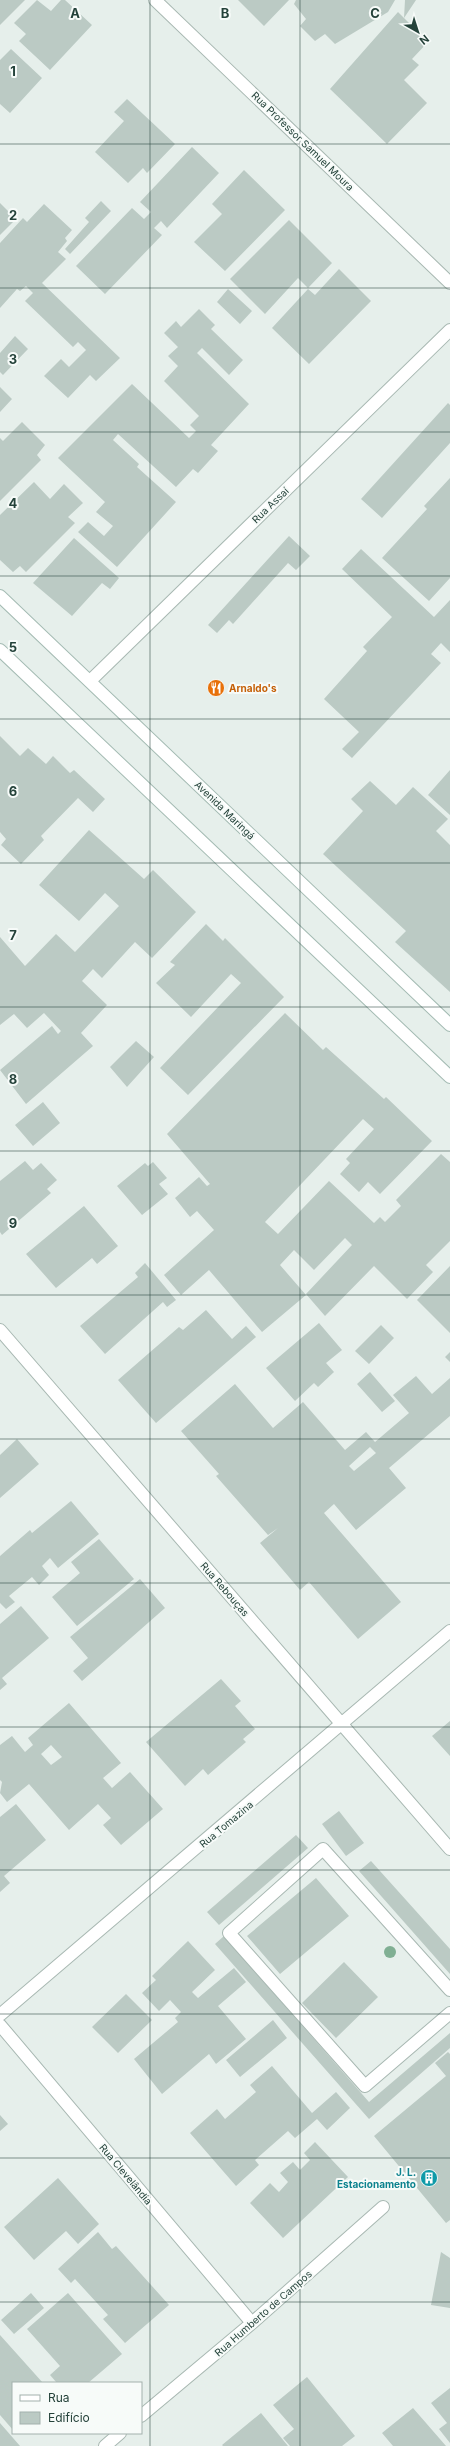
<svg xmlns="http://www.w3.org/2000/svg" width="450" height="2446" font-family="Inter,sans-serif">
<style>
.building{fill:#bbcac4;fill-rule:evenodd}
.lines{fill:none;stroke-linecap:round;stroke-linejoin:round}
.service-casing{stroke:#a8b8b2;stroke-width:14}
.minor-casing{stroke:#a8b8b2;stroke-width:14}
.secondary-casing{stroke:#a4bbb3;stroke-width:14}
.service{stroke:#fff;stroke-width:12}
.minor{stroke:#fff;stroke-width:12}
.secondary{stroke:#fff;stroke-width:12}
.tree{fill:#80af93}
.grid{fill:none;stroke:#24423a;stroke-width:1;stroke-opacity:0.55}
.labels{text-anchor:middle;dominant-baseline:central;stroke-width:4;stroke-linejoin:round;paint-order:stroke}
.street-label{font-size:10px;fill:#24423a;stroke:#f7fbf9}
.food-label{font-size:10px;font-weight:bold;fill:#c56008;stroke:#f7fbf9;text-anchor:start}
.culture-label{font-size:10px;font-weight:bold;fill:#0d838f;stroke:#f7fbf9;text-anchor:end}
.grid-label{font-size:13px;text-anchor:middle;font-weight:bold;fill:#24423a;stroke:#f7fbf9;stroke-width:4;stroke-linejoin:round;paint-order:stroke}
</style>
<rect width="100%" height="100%" fill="#e6efeb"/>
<!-- building -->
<path class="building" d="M 0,0 L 25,0 L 0,25 Z
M 37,0 L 51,11 L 61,0 L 65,0 L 92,25 L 50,70 L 19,41 L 26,34 L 14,23 Z
M 238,0 L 289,0 L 264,26 Z
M 296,0 L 395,0 L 388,12 L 335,44 L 325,34 L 315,41 L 300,26 L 306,19 L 294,4 Z
M 405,0 L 416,0 L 404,18 Z
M 398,12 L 428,42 L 412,59 L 419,65 L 404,80 L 427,103 L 387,144 L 330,89 Z
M 11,49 L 42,78 L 10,113 L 0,104 L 0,60 Z
M 127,99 L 175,144 L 147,173 L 143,168 L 128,183 L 95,152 L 124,121 L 114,112 Z
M 192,147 L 219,173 L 167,228 L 161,221 L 154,228 L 162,235 L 105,294 L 76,266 L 132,208 L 144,219 L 151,212 L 140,202 Z
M 244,170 L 285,210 L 225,271 L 194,242 L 222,214 L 212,204 Z
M 101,201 L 111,211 L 70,254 L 65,249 L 89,222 L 85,218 Z
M 0,203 L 16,219 L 0,235 Z
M 44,204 L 72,230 L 65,238 L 67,241 L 58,252 L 66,259 L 42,283 L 120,358 L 96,381 L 90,375 L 68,398 L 44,376 L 61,359 L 69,367 L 86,350 L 78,342 L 73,347 L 25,301 L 33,293 L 26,286 L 20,291 L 17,289 L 0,308 L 0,243 L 23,218 L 27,222 Z
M 289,220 L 332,263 L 308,288 L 298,278 L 265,314 L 230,279 Z
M 339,269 L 371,301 L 309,364 L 272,328 L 308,289 L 315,295 Z
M 228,289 L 252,311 L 240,324 L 217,302 Z
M 199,309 L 215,325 L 211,329 L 243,360 L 229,375 L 202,348 L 197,353 L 249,404 L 211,445 L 218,451 L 198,473 L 193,469 L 176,487 L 118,434 L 113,440 L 139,464 L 137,467 L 176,502 L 117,567 L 78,532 L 88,522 L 104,536 L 113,526 L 96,512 L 105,502 L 58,458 L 132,384 L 189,438 L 196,431 L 190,425 L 199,416 L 164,381 L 178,366 L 168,356 L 178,347 L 164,333 L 176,321 L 181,327 Z
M 15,336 L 28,349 L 3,375 L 0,372 L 0,353 Z
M 0,387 L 12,399 L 0,412 Z
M 448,403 L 450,405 L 450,443 L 382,518 L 361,499 Z
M 22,422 L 45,445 L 37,455 L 41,460 L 0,501 L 0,438 L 3,441 Z
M 450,478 L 450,578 L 429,601 L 382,558 L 427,509 L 424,506 Z
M 34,482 L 50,499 L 64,484 L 83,503 L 68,517 L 75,523 L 26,572 L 20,566 L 13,572 L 0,560 L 0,515 Z
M 289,536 L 310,556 L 296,570 L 288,563 L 233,624 L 229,620 L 217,633 L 208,625 Z
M 74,538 L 119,578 L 110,589 L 102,583 L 72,616 L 33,583 Z
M 361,549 L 434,617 L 450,600 L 450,652 L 441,643 L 431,654 L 441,663 L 352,758 L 342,749 L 359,732 L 324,699 L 367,651 L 363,647 L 392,617 L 342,569 Z
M 0,736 L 20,756 L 28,748 L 46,764 L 53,756 L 70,773 L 74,770 L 105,799 L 93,812 L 78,798 L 41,836 L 44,840 L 21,864 L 1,845 L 6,839 L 0,832 Z
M 450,770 L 450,815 L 428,795 Z
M 370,781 L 396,805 L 413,787 L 448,819 L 436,831 L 450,845 L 450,992 L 395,942 L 406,931 L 323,854 L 363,811 L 351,799 Z
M 89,830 L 144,879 L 153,870 L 196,912 L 152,958 L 135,942 L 102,978 L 93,969 L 82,981 L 107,1005 L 81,1033 L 93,1046 L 26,1104 L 0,1070 L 52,1026 L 58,1034 L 61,1031 L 44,1013 L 27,1028 L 14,1014 L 0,1025 L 0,937 L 25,966 L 56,934 L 75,952 L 119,906 L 105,893 L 79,921 L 39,885 Z
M 206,924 L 223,941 L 225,938 L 284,997 L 188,1095 L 160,1068 L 241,983 L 231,974 L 191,1017 L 156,983 L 175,965 L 170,962 Z
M 285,1013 L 323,1050 L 326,1047 L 384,1099 L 386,1097 L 432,1141 L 380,1194 L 368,1182 L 359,1192 L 340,1174 L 350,1163 L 346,1159 L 374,1129 L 363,1119 L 265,1222 L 278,1234 L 329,1181 L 374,1223 L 380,1217 L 385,1222 L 401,1206 L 396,1200 L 441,1154 L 450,1162 L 450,1241 L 426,1265 L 433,1272 L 407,1299 L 374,1266 L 325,1316 L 306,1294 L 352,1245 L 345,1238 L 314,1270 L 294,1250 L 280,1265 L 306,1295 L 262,1332 L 209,1270 L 181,1295 L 164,1275 L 214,1230 L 197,1211 L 190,1217 L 175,1198 L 199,1177 L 207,1186 L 210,1184 L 167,1134 Z
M 136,1041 L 154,1057 L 127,1087 L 110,1067 Z
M 43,1102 L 60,1123 L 33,1146 L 15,1125 Z
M 25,1161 L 33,1170 L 41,1163 L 57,1180 L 47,1189 L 51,1193 L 2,1235 L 0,1232 L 0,1181 Z
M 153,1162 L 167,1178 L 159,1184 L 168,1194 L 142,1215 L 117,1186 L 145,1163 L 148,1166 Z
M 84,1206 L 118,1246 L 97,1264 L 92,1258 L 56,1288 L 26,1254 Z
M 145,1263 L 176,1300 L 167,1307 L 163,1302 L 105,1354 L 80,1326 L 138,1277 L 135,1273 Z
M 450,1266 L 450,1333 L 417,1300 Z
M 206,1310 L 232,1339 L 246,1326 L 256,1337 L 156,1423 L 118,1380 L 179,1327 L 183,1330 Z
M 319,1323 L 342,1350 L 326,1363 L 334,1372 L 318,1387 L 314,1383 L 295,1401 L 266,1368 Z
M 381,1325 L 394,1338 L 369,1364 L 355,1351 Z
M 450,1352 L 450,1362 L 445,1357 Z
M 370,1372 L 395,1401 L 382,1412 L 357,1384 Z
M 416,1376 L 432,1394 L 450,1378 L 450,1416 L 389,1468 L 406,1488 L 356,1530 L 334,1504 L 324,1513 L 401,1602 L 358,1639 L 309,1582 L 300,1590 L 260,1543 L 278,1528 L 268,1535 L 216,1476 L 219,1474 L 181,1431 L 235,1384 L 273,1428 L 303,1402 L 345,1450 L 366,1432 L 375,1442 L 409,1413 L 393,1395 ZM 370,1447 L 376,1453 L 354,1471 L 349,1466 Z
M 17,1439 L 39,1464 L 0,1498 L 0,1455 Z
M 71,1501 L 99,1534 L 58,1568 L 50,1558 L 42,1566 L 49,1575 L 39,1585 L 32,1577 L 9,1596 L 15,1602 L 6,1609 L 0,1603 L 0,1556 L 30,1530 L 32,1533 Z
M 99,1539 L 134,1579 L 77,1626 L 52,1597 L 80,1573 L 71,1562 Z
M 140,1579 L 165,1608 L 82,1681 L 73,1671 L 88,1658 L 70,1637 Z
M 21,1606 L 49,1638 L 2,1678 L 7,1684 L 0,1690 L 0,1624 Z
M 221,1679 L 241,1701 L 235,1706 L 255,1729 L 243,1739 L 246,1742 L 208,1775 L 203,1769 L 185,1786 L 146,1742 Z
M 69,1703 L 121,1763 L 103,1778 L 112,1788 L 130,1772 L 163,1809 L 121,1845 L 103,1825 L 111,1818 L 98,1804 L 69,1830 L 29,1784 L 7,1802 L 0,1793 L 2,1782 L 0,1780 L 0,1745 L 12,1736 L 25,1752 L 33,1745 L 28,1738 ZM 51,1745 L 62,1757 L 51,1765 L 41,1754 Z
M 450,1721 L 450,1756 L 432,1736 Z
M 16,1804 L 46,1840 L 4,1876 L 10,1883 L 0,1892 L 0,1817 Z
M 339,1811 L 364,1843 L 346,1856 L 322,1824 Z
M 296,1835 L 308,1848 L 219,1925 L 207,1912 Z
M 371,1861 L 450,1949 L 450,1974 L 359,1871 Z
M 316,1878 L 349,1916 L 280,1974 L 247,1936 Z
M 224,1936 L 369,2102 L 450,2033 L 450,2048 L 369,2119 L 215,1944 Z
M 188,1941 L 215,1970 L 192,1992 L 198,1998 L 234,1968 L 246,1982 L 218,2006 L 246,2039 L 216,2064 L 209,2054 L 162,2094 L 134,2059 L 178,2022 L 175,2018 L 181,2012 L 170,2000 L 159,2011 L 142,1993 L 156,1980 L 152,1976 Z
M 344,1962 L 378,1997 L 336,2038 L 302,2003 Z
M 126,1994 L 152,2020 L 118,2053 L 92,2027 Z
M 273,2020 L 287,2038 L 240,2077 L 226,2060 Z
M 448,2052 L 450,2054 L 450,2220 L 446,2223 L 374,2136 L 446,2076 L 435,2063 Z
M 272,2066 L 312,2113 L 336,2092 L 350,2108 L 327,2130 L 317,2119 L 295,2138 L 288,2131 L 255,2160 L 259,2165 L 236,2186 L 190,2133 L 217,2109 L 225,2119 L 256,2092 L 250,2085 Z
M 0,2115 L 8,2124 L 0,2131 Z
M 315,2142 L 348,2177 L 283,2238 L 250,2203 L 270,2183 L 279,2192 L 288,2182 L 280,2173 L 293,2162 L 300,2170 L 310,2160 L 304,2153 Z
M 58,2178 L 99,2224 L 78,2244 L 66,2231 L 34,2260 L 4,2227 Z
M 98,2232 L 112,2249 L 116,2246 L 169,2305 L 125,2343 L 103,2319 L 108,2315 L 75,2279 L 71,2283 L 58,2269 Z
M 441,2252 L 450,2258 L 450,2308 L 431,2305 Z
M 31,2293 L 44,2308 L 14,2334 L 1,2320 Z
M 68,2293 L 122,2354 L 88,2383 L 57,2383 L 50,2375 L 60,2366 L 27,2329 Z
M 0,2335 L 43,2383 L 13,2383 L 13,2430 L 0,2415 Z
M 307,2377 L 355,2436 L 342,2446 L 290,2446 L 283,2438 L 294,2429 L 273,2405 Z
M 450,2388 L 450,2443 L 439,2429 L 447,2423 L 431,2403 Z
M 413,2408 L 446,2446 L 393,2446 L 382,2433 Z
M 261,2413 L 288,2446 L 223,2446 L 222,2445 Z
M 0,2423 L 20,2446 L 0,2446 Z"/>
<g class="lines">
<!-- service casing -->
<g class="service-casing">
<path id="service" d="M 450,1990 L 323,1849 L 229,1933 L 365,2086 L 450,2013"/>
</g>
<!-- minor casing -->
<g class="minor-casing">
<path id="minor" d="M 155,0 L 450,283
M 90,681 L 450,330
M 0,1330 L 450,1849
M 0,2015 L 450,1631
M 0,2025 L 252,2323
M 141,2416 L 252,2323 L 383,2207
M 105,2446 L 120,2433"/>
</g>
<!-- secondary casing -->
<g class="secondary-casing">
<path id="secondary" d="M 0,596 L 450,1025
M 0,650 L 450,1077"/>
</g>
<!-- service -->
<use href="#service" class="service"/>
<!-- minor -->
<use href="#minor" class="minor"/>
<!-- secondary -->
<use href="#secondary" class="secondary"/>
</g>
<!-- trees -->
<circle class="tree" cx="390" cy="1952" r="6"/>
<!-- grid -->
<path class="grid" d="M 150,0 L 150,2446M 300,0 L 300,2446M 0,144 L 450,144M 0,288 L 450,288M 0,432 L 450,432M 0,576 L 450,576M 0,719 L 450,719M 0,863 L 450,863M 0,1007 L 450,1007M 0,1151 L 450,1151M 0,1295 L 450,1295M 0,1439 L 450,1439M 0,1583 L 450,1583M 0,1727 L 450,1727M 0,1870 L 450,1870M 0,2014 L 450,2014M 0,2158 L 450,2158M 0,2302 L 450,2302"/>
<!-- icons -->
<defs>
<g id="restaurant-disc" transform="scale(0.9)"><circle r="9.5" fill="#e8710a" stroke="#f7fbf9"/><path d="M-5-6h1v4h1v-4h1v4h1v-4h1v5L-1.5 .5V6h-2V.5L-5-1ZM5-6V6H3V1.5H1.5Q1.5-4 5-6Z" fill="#fff"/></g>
<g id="building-disc" transform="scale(0.9)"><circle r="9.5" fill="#0f9aa8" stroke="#f7fbf9"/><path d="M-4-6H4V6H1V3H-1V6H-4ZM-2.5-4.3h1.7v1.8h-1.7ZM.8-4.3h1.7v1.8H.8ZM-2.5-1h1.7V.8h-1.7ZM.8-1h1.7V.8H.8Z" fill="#fff"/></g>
</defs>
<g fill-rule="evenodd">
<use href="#restaurant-disc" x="216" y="688"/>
<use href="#building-disc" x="429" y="2178"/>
</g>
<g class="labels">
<!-- street labels -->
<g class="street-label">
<text transform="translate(303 141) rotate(44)">Rua Professor Samuel Moura</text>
<text transform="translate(270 505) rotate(-44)">Rua Assaí</text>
<text transform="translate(225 810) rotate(44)">Avenida Maringá</text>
<text transform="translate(225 1589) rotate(49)">Rua Rebouças</text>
<text transform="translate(226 1824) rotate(-40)">Rua Tomazina</text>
<text transform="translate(126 2174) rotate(50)">Rua Clevelândia</text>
<text transform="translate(263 2313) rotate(-41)">Rua Humberto de Campos</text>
</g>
<!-- food labels -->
<g class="food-label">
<text x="229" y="688">Arnaldo's</text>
</g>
<!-- culture labels -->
<g class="culture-label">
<text x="416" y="2172">J. L.<tspan x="416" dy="12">Estacionamento</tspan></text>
</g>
</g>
<g class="grid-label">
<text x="75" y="18">A</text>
<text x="225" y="18">B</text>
<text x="375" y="18">C</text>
<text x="13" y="76">1</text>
<text x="13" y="220">2</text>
<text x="13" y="364">3</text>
<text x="13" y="508">4</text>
<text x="13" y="652">5</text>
<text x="13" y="796">6</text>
<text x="13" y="940">7</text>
<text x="13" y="1084">8</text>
<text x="13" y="1228">9</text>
</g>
<!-- legend -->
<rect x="12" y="2382" width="130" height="52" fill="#f7fbf9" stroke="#a3b1ad"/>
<rect x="20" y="2395" width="20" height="6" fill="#ffffff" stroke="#a3b1ad"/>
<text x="48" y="2402" font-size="12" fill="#24423a">Rua</text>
<rect x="20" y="2412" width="20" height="12" fill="#bbcac4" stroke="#a3b1ad"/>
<text x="48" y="2422" font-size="12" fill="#24423a">Edifício</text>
<!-- north arrow -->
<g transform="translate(418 32) rotate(141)" stroke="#f7fbf9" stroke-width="3" paint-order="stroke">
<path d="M0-3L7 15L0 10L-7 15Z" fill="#24423a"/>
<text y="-6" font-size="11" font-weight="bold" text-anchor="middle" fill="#24423a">N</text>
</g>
</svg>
